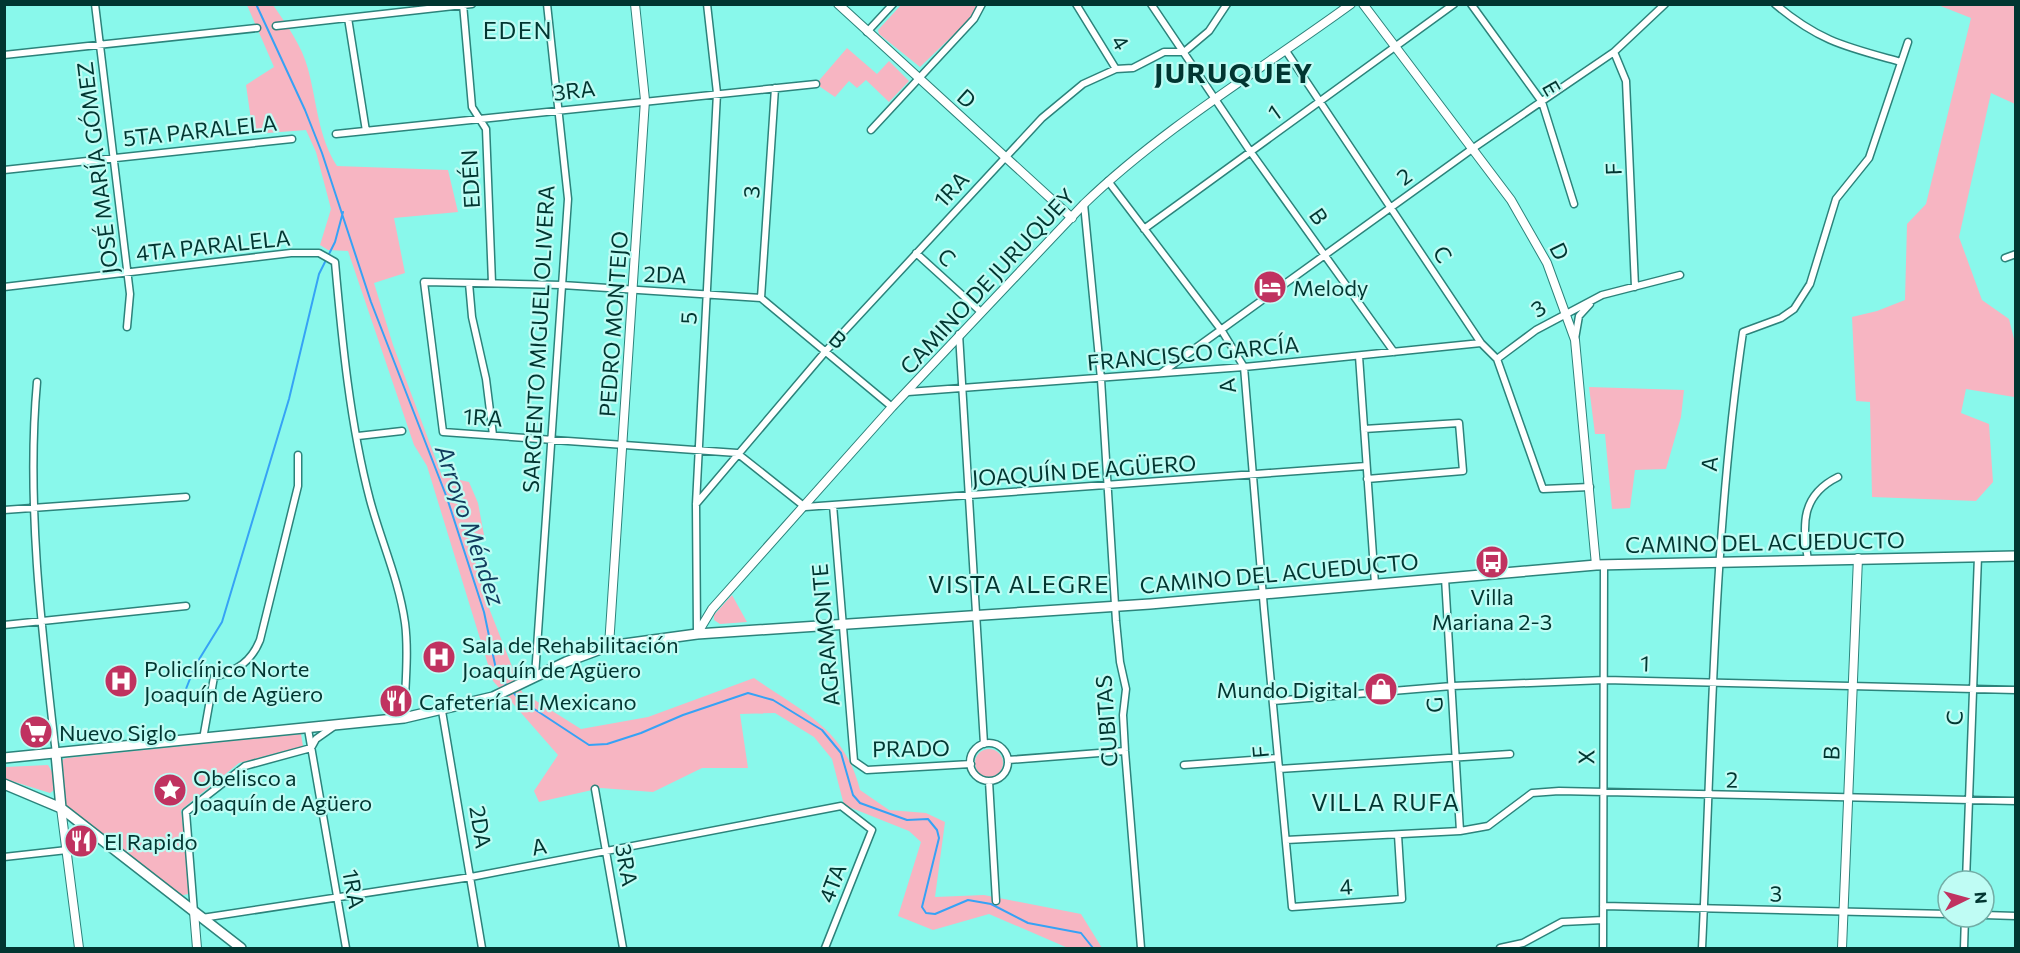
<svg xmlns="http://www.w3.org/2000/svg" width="2020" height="953" font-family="Commissioner,sans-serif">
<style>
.green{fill:#f7b5c2}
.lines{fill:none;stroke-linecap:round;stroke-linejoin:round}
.stream{stroke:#36a2f5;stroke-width:2}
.minor-casing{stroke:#2c837b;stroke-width:9}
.tertiary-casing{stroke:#2c837b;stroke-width:10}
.secondary-casing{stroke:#2c837b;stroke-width:12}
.minor{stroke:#fff;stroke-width:6}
.tertiary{stroke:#fff;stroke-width:8}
.secondary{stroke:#fff;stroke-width:9}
.labels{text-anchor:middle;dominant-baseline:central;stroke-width:4.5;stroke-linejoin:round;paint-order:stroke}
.street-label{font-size:22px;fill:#013631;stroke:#bffcf4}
.poi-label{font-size:22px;fill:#013631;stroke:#bffcf4;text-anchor:start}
.neighbourhood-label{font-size:24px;letter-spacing:1.5px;fill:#013631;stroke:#bffcf4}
.water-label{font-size:24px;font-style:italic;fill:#113c5d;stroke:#bffcf4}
.district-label{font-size:28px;font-weight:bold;letter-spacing:1.5px;fill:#013631;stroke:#bffcf4}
</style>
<rect width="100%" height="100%" fill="#89f8eb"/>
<!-- green -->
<path class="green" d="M 247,5 L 273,5 C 287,25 302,46 308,69 C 317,102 318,137 337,166 L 448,170 L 458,212 L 394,218 L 405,273 L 374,283 L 393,345 L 442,476 L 469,482 L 478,503 L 484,535 L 469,541 L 489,608 L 522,692 L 581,729 L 648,717 L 754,678 C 803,712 845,729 860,790 L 889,810 L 926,813 L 945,822 L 935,897 L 984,895 L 1081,914 L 1102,948 L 1068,948 L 989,914 L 933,930 L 898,916 L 921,842 L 909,831 L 844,805 L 832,759 L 814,737 L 775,713 L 740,714 L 748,768 L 702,768 L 653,792 L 601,788 L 539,802 L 534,791 L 558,755 L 493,681 L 427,466 L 414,445 L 348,251 L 328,250 L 320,245 L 331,209 L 316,152 L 306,130 L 253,134 L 246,85 L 274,67 Z
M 901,5 L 901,4 L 977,5 L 971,18 L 920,67 L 879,34 L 878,30 Z
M 1938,5 L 2015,5 L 2015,104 L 1991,93 L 1959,237 L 1982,300 L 2009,319 L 2014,339 L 2014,397 L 1966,389 L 1961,413 L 1989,424 L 1993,482 L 1976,501 L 1872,497 L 1870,402 L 1856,401 L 1852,317 L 1877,311 L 1905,300 L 1907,224 L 1926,204 L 1971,18 Z
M 847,48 L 877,74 L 889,61 L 909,81 L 889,102 L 866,80 L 857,88 L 849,81 L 835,97 L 816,84 Z
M 1589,387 L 1684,390 L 1681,417 L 1666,469 L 1635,470 L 1630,508 L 1612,509 L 1605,434 L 1595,434 Z
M 732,595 L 747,622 L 720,624 L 714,620 L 714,615 Z
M 301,734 L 303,746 L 239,763 L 181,810 L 190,888 L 188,894 L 179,896 L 66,807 L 61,765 L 62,760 L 66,758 Z
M975 763a14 14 0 1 1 28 0a14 14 0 1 1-28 0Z
M 48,765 L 52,772 L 54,790 L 50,793 L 5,779 L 5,767 Z"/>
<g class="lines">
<!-- stream -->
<path class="stream" d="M 256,4 L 305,110 L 322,153 L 371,302 L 447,498 L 484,612 L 497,674 L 508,687
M 512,691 L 519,699 L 589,745 L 607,744 L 641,733 L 683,715 L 748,693 L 773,700 L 822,730 L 841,753 L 853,795 L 860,803 L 907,820 L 928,819 L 937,830 L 939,838 L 922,907 L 926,913 L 935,914 L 968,900 L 991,904 L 1028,923 L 1081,933 L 1093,948
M 184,694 L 195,666 L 222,622 L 289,399 L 319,274 L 335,242 L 343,212"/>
<!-- minor casing -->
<g class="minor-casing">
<path id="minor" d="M 95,4 L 130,294 L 127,327
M 463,4 L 472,107 L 486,129 L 492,283
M 1076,4 L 1116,69
M 1151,4 L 1250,151 L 1394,352
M 1471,4 L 1542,102 L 1574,204
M 1775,4 C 1820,42 1847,47 1901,62
M 348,18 L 366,131
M 276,26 L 472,4
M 867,32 L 893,4
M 1286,51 L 1481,343 L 1497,359 L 1543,489 L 1590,487
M 1614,52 L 1626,81 L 1635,287
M 4,55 L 257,28
M 871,130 L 974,19 L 982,4
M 336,134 L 816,84
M 4,170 L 292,139
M 1108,181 L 1222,331 L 1244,367 L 1264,609 L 1292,907 L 1402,899 L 1398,835
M 1084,204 L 1101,379 L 1116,621 L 1120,662 L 1126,689 L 1123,715 L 1125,751 L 1141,948
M 1144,229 L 1454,4
M 916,253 L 981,312
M 2005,258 L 2016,254
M 469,283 L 472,317 L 486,379 L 493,435
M 4,287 L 291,253 L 319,253 L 335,262 C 342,341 350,424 370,500 C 381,541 399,580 405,623 C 409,653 405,687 404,718
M 761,298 L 562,285 L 424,282 L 443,432 L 737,453 L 805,507 L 1366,466
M 761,298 L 775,88
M 761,298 L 892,407
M 959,334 L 984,744
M 1575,339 L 1579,316 L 1590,304
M 1359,356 L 1375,584
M 1497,359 L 1536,330 L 1602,295 L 1680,275
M 1161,373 L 1472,149 L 1614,52 L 1665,4
M 37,382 C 26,502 42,634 56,754
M 908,392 L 1244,367 L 1481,343
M 1364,429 L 1459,423 L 1463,471 L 1367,479
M 358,436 L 402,431
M 696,504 L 825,352 L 1042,118 L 1083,84 L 1116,69 L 1133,68 L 1164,52 L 1184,52 L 1209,31 L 1227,4
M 833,505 L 854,761 L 867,770 L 971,764
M 4,510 L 186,497
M 1808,560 C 1802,525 1801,495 1838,477
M 1445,578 L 1460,831
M 4,625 L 186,606
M 697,633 L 696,504 L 717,93 L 707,4
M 535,676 L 568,199 L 547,4
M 1273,701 L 1452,686 L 1605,680 L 2016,690
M 442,711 L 482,948
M 308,729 L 346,948
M 203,739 L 214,677 C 238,670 251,662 260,640 L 298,486 L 298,455
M970 762a19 19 0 1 1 38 0a19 19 0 1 1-38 0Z
M 1008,760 L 1125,751
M 1184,765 L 1278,758
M 1279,769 L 1510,754
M 989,781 L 996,901
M 595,789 L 623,948
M 1286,840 L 1460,831 L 1488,826 L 1532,793 L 1559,791 L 2016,801
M 4,857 L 67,850
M 1966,881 L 1978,556
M 1603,906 L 1948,914
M 194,912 L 186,812 L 245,766 L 311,748 L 316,739 L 333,727
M 1984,915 L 2016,916
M 202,918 L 471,877 L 841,806 L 872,830 L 825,948
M 1500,948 L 1523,943 L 1562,922 L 1603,920
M 1603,948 L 1604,565
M 1702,948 C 1712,743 1713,536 1743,332 L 1781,318 L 1794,309 L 1810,284 L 1836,199 L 1869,158 L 1908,42
M 1964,948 L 1965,917"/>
</g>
<!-- tertiary casing -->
<g class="tertiary-casing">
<path id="tertiary" d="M 838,4 L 1072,218
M 1363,4 L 1511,200 L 1547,263 L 1575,340 L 1596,565
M 697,634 L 712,609 L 892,407 L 1084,204 C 1164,127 1262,69 1351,4
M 609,646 L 645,100 L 635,4
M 61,808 L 79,948
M 194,912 L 197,948
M 1842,948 L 1858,558"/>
</g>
<!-- secondary casing -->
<g class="secondary-casing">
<path id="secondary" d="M 56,754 L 61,808
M 4,758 L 404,718 L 493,697 L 566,662 L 609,646 L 697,634 L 1150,604 L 1596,565 L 2016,556
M 4,784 L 61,808 L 241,948"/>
</g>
<!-- minor -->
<use href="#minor" class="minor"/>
<!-- tertiary -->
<use href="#tertiary" class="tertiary"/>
<!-- secondary -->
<use href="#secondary" class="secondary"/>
</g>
<!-- icons -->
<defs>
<g id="hotel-disc" transform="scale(1.725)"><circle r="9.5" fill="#c03260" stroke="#bffcf4"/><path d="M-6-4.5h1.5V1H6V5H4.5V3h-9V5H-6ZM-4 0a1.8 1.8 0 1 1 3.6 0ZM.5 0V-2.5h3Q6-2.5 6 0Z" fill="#fff"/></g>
<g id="bus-disc" transform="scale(1.725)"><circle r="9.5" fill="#c03260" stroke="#bffcf4"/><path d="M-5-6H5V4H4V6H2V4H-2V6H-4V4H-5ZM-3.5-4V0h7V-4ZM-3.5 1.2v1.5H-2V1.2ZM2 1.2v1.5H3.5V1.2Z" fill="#fff"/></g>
<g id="hospital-disc" transform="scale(1.725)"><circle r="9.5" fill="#c03260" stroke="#bffcf4"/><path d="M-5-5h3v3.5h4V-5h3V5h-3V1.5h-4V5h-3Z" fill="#fff"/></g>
<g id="shop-disc" transform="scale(1.725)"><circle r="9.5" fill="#c03260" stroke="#bffcf4"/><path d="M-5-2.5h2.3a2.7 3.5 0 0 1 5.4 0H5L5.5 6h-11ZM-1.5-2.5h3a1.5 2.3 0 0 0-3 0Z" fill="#fff"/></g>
<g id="restaurant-disc" transform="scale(1.725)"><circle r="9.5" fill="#c03260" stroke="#bffcf4"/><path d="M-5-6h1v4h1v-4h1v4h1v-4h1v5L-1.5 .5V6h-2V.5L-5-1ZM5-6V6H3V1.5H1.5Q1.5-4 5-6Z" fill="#fff"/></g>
<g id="supermarket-disc" transform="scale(1.725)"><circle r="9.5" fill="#c03260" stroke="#bffcf4"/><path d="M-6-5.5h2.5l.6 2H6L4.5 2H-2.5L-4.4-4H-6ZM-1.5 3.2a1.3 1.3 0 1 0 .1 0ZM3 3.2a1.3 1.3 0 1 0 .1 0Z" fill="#fff"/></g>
<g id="sight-disc" transform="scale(1.725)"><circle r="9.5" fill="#c03260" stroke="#bffcf4"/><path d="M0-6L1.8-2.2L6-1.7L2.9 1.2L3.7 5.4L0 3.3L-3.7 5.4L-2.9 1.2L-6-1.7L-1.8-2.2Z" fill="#fff"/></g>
</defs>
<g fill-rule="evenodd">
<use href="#hotel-disc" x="1270" y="287"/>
<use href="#bus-disc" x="1492" y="562"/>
<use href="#hospital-disc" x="439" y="657"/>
<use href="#hospital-disc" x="121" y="681"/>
<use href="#shop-disc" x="1381" y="689"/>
<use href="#restaurant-disc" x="396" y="701"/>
<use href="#supermarket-disc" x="36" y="732"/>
<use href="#sight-disc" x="170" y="790"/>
<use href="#restaurant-disc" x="81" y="841"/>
</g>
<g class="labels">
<!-- street labels -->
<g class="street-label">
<text transform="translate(1121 42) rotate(58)">4</text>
<text transform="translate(1552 88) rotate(60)">E</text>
<text transform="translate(574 90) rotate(-7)">3RA</text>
<text transform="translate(967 98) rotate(42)">D</text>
<text transform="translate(1274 112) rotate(-35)">1</text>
<text transform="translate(200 130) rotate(-6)">5TA PARALELA</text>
<text transform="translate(97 168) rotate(-97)">JOSÉ MARÍA GÓMEZ</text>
<text transform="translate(1613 169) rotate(-92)">F</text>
<text transform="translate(1404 176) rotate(-36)">2</text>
<text transform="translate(470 179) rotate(-93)">EDÉN</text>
<text transform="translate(951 189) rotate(-47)">1RA</text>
<text transform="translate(751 192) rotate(-86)">3</text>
<text transform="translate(1319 216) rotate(55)">B</text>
<text transform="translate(213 245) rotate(-6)">4TA PARALELA</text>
<text transform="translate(1560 251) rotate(64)">D</text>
<text transform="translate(1443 254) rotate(56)">C</text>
<text transform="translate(947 257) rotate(42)">C</text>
<text transform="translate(665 274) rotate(2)">2DA</text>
<text transform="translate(987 281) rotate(-47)">CAMINO DE JURUQUEY</text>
<text transform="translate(1538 308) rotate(-32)">3</text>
<text transform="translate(688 318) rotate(-87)">5</text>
<text transform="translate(613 324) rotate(-86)">PEDRO MONTEJO</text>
<text transform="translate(538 339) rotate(-87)">SARGENTO MIGUEL OLIVERA</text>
<text transform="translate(838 339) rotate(40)">B</text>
<text transform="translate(1193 353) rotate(-5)">FRANCISCO GARCÍA</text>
<text transform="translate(1227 386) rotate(-97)">A</text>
<text transform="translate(483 417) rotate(4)">1RA</text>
<text transform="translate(1709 464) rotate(-85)">A</text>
<text transform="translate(1084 470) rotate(-4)">JOAQUÍN DE AGÜERO</text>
<text transform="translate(1765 542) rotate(-1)">CAMINO DEL ACUEDUCTO</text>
<text transform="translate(1279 573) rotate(-5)">CAMINO DEL ACUEDUCTO</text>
<text transform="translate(825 635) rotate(-95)">AGRAMONTE</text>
<text transform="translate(1645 663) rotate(2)">1</text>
<text transform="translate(1434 705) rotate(-93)">G</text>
<text transform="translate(1954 718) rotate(-88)">C</text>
<text transform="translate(1106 721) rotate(-94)">CUBITAS</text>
<text transform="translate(911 748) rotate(-1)">PRADO</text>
<text transform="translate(1260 752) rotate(-95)">F</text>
<text transform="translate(1831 753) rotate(-88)">B</text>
<text transform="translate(1586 757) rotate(-89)">X</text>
<text transform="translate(1732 779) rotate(1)">2</text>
<text transform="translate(481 827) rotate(81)">2DA</text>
<text transform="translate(539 846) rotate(-10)">A</text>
<text transform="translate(627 865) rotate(80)">3RA</text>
<text transform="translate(832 883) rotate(-69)">4TA</text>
<text transform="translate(1346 886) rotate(-4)">4</text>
<text transform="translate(354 889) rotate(80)">1RA</text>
<text transform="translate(1776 893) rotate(1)">3</text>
</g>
<!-- poi labels -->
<g class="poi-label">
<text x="1293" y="287">Melody</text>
<text x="1492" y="596" text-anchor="middle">Villa<tspan x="1492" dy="25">Mariana 2-3</tspan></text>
<text x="462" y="644">Sala de Rehabilitación<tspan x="462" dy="25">Joaquín de Agüero</tspan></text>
<text x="144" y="668">Policlínico Norte<tspan x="144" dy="25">Joaquín de Agüero</tspan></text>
<text x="1358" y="689" text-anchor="end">Mundo Digital</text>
<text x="419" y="701">Cafetería El Mexicano</text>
<text x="59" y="732">Nuevo Siglo</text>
<text x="193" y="777">Obelisco a<tspan x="193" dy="25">Joaquín de Agüero</tspan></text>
<text x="104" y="841">El Rapido</text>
</g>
<!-- neighbourhood labels -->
<g class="neighbourhood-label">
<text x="518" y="29">EDEN</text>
<text x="1019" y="583">VISTA ALEGRE</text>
<text x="1386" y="801">VILLA RUFA</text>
</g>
<!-- water labels -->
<g class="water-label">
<text transform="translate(471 525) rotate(71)">Arroyo Méndez</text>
</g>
<!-- district labels -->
<g class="district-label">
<text x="1234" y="72">JURUQUEY</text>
</g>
</g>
<!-- border -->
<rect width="2020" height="953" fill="none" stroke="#013631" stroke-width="12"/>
<!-- north arrow -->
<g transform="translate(1966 899) rotate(85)"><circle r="28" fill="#bffcf4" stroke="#73ada6" stroke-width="1.5"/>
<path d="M0-4.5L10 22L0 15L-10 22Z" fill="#c03260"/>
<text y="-9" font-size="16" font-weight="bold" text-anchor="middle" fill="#013631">N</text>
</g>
</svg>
